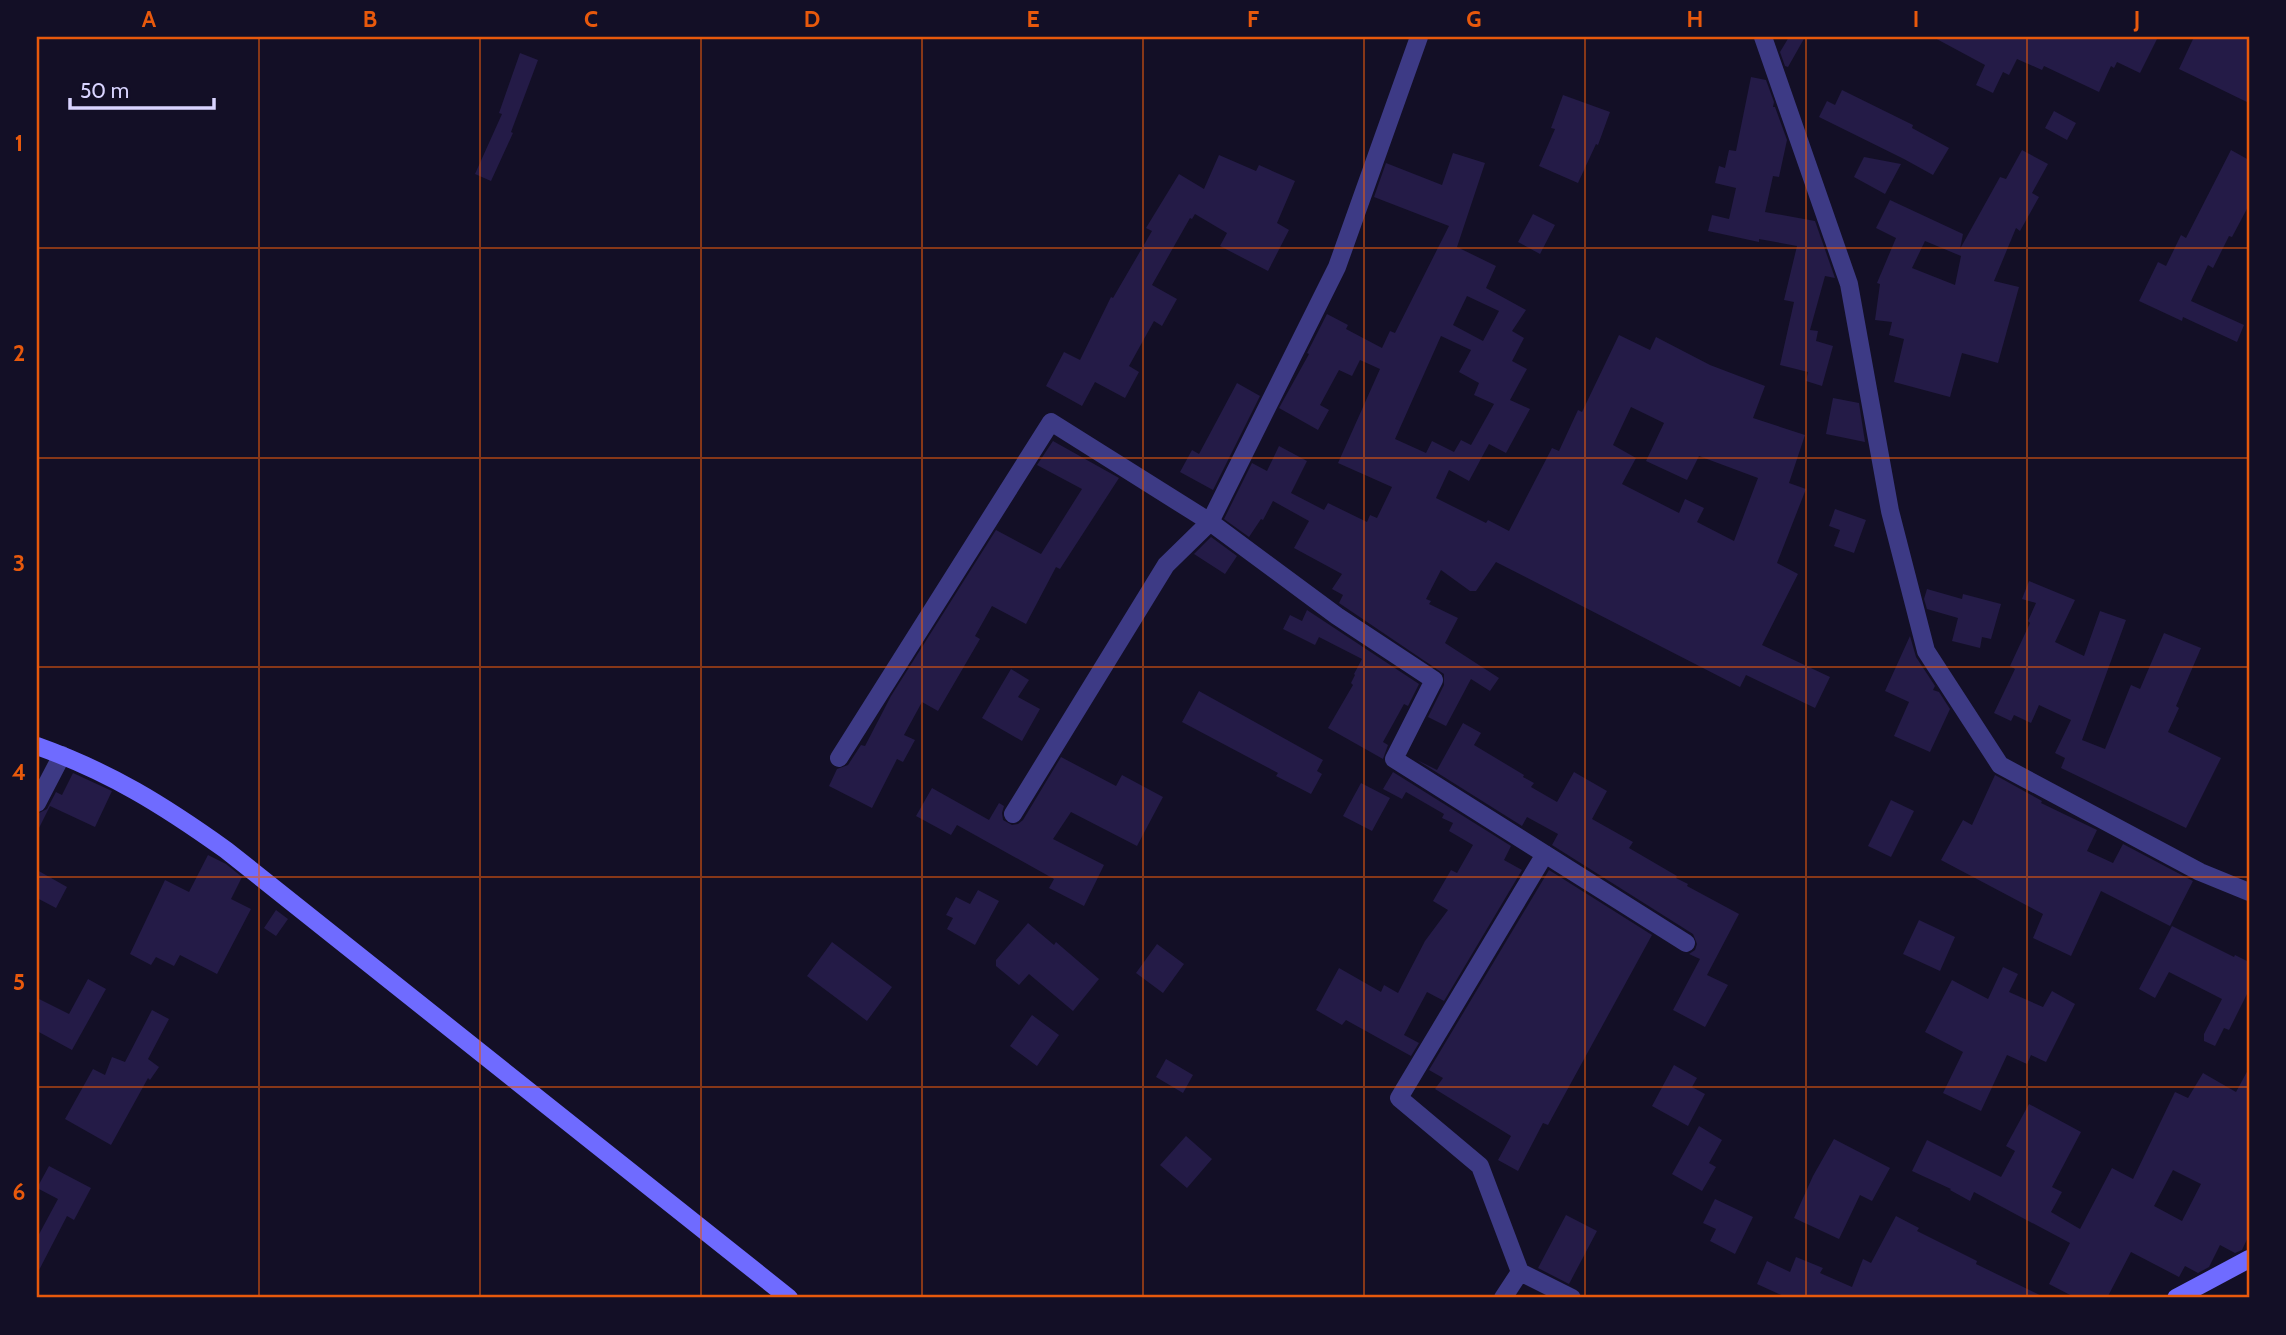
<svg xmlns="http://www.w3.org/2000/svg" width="2286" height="1335" font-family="Cabin,sans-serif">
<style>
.building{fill:#241b47;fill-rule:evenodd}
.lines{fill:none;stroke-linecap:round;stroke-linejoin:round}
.street{stroke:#3d3a85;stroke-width:18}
.secondary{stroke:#6f6bff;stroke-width:18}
.grid{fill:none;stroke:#e8590c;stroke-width:2;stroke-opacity:0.55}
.neatline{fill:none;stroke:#e8590c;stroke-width:2.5}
.grid-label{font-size:23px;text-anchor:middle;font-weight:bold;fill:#e8590c}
</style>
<rect width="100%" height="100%" fill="#130f26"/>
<!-- building -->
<path class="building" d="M 1789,37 L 1805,37 L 1788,67 L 1785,66 L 1780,52 Z
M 1933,37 L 2158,37 L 2140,73 L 2117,62 L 2114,68 L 2111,66 L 2099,92 L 2044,66 L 2042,70 L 2017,59 L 2009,75 L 2003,72 L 1993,93 L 1976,85 L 1985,65 Z
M 2194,37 L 2249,37 L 2249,103 L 2179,69 Z
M 520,53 L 538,60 L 511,132 L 513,133 L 491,181 L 475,174 L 502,114 L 499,113 Z
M 1751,77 L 1766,80 L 1774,102 L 1773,107 L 1775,107 L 1787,140 L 1779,177 L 1773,176 L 1765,212 L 1815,221 L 1835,278 L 1825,276 L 1810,330 L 1818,331 L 1816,341 L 1833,346 L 1822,386 L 1806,381 L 1808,372 L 1780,365 L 1794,302 L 1784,300 L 1797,246 L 1759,239 L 1759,242 L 1708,231 L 1712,215 L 1729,219 L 1736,188 L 1715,183 L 1719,166 L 1725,168 L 1729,150 L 1736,151 Z
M 1842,90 L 1913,125 L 1912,128 L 1949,148 L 1933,175 L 1904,159 L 1819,117 L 1827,101 L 1835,105 Z
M 1563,95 L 1610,112 L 1598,145 L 1596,144 L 1578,183 L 1539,166 L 1555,129 L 1551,128 Z
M 2054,111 L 2076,123 L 2067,140 L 2045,128 Z
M 2022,150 L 2048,164 L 2032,193 L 2039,197 L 2020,231 L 2016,228 L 1994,281 L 2019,287 L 1998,363 L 1962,353 L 1950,397 L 1894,382 L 1904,339 L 1889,335 L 1892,322 L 1875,320 L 1880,284 L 1877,283 L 1896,238 L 1876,228 L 1890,200 L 1963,234 L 1960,249 L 2000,177 L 2006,179 ZM 1925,241 L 1961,256 L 1955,285 L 1912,268 Z
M 2231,150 L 2249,160 L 2249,205 L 2232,237 L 2229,236 L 2213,268 L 2208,265 L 2191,301 L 2244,325 L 2237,342 L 2183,317 L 2182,321 L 2139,301 L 2158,262 L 2166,266 L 2181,235 L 2186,238 Z
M 1453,153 L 1485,163 L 1457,247 L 1496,266 L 1486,288 L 1526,310 L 1512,331 L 1524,338 L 1512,361 L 1527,369 L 1510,400 L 1530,409 L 1506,453 L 1489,444 L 1469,481 L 1449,470 L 1436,498 L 1486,523 L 1488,520 L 1509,531 L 1552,448 L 1559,451 L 1578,410 L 1582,412 L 1619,335 L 1650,350 L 1656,337 L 1710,365 L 1765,386 L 1753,418 L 1805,435 L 1789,483 L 1806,489 L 1777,563 L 1798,574 L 1762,645 L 1830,677 L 1815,708 L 1746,675 L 1740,687 L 1496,562 L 1476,591 L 1470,591 L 1441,570 L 1426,599 L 1431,601 L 1429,604 L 1458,618 L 1445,643 L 1499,678 L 1490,691 L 1471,679 L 1446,726 L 1428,717 L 1444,685 L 1444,674 L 1339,603 L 1343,595 L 1332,589 L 1342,574 L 1294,548 L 1309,521 L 1273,501 L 1263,520 L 1261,519 L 1249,537 L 1224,519 L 1252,463 L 1267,471 L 1279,446 L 1307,461 L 1291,493 L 1324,510 L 1328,503 L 1367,522 L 1370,515 L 1377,518 L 1392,487 L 1338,463 L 1380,369 L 1360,360 L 1352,376 L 1339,370 L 1320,405 L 1329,410 L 1318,430 L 1279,408 L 1309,354 L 1307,353 L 1327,314 L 1348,325 L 1346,329 L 1382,348 L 1390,331 L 1395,333 L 1449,226 L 1374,197 L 1386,163 L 1442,185 ZM 1467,296 L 1499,311 L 1483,341 L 1453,325 ZM 1441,336 L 1471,350 L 1459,372 L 1479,383 L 1474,395 L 1494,404 L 1471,445 L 1461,440 L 1454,452 L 1432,441 L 1426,453 L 1395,439 ZM 1631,407 L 1664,423 L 1646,461 L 1687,480 L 1699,456 L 1758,478 L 1734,541 L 1697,522 L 1704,508 L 1685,499 L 1679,513 L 1622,484 L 1636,458 L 1613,445 Z
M 1219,155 L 1256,171 L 1259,165 L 1295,181 L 1277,223 L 1289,230 L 1268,271 L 1220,246 L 1227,233 L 1195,214 L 1192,219 L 1190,218 L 1152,285 L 1177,299 L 1162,326 L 1154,321 L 1129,366 L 1139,372 L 1125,398 L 1095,382 L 1082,406 L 1046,386 L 1064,352 L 1080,360 L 1111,297 L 1113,298 L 1152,231 L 1146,228 L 1179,174 L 1204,189 Z
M 1864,157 L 1901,164 L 1885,194 L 1854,177 Z
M 1533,214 L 1555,225 L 1540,254 L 1518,242 Z
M 1237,383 L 1260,396 L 1213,490 L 1180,472 L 1192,450 L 1199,454 Z
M 1833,398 L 1859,403 L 1865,442 L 1826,434 Z
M 1053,441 L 1119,478 L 1060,569 L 1056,567 L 1026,624 L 992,606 L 975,636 L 980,639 L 938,711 L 922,702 L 904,735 L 915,740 L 903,762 L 897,759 L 872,808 L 829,786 L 837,769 L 848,765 L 861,745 L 865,746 L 891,696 L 996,530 L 1041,554 L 1082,489 L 1037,465 Z
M 1835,509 L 1866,520 L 1854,553 L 1834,546 L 1840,530 L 1829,526 Z
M 1211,537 L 1237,556 L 1225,574 L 1194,554 Z
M 2029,581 L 2075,600 L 2055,642 L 2084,656 L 2100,611 L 2126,620 L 2082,740 L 2105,749 L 2131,685 L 2140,689 L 2164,633 L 2201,648 L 2176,706 L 2179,708 L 2168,732 L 2221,758 L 2186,828 L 2061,768 L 2065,758 L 2055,753 L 2071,720 L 2039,705 L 2031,723 L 2014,715 L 2011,721 L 1994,713 L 2015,669 L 2010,666 L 2030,623 L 2028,621 L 2036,603 L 2022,599 Z
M 1927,589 L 1962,599 L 1963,594 L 2001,604 L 1991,639 L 1982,637 L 1980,648 L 1952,641 L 1958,618 L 1927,609 L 1924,599 Z
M 1307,610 L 1419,684 L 1408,706 L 1404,704 L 1383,742 L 1388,745 L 1383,759 L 1328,728 L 1353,685 L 1351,683 L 1355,675 L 1354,674 L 1362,659 L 1319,637 L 1315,645 L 1283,629 L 1290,615 L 1302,621 Z
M 1910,636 L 1916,657 L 1935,686 L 1933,690 L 1939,692 L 1950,709 L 1930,752 L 1894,736 L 1909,702 L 1885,691 Z
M 1011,669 L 1029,680 L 1018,697 L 1040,709 L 1022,741 L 982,718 Z
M 1199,691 L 1323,760 L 1317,771 L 1322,774 L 1311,794 L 1276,776 L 1278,773 L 1182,722 Z
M 1463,723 L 1481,733 L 1474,745 L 1524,775 L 1523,777 L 1534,783 L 1531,787 L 1557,802 L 1574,772 L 1607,791 L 1592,819 L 1633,842 L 1629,848 L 1677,876 L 1676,878 L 1688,884 L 1687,886 L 1739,914 L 1707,975 L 1728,985 L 1705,1027 L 1673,1010 L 1700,959 L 1689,954 L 1695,950 L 1697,944 L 1693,934 L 1552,845 L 1558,834 L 1527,817 L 1522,826 L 1417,760 L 1437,770 Z
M 1061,757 L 1116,786 L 1122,775 L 1163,797 L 1137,846 L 1071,812 L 1053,839 L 1104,865 L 1084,906 L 1049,888 L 1054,879 L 957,825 L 951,835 L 916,816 L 932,788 L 989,820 L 999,803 L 1004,806 L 1002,813 L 1003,820 L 1012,825 L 1018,824 L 1023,820 Z
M 1393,772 L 1511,846 L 1504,860 L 1522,870 L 1444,1001 L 1427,992 L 1404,1035 L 1419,1043 L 1411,1056 L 1346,1020 L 1342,1025 L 1316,1010 L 1339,968 L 1381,992 L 1384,985 L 1398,993 L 1425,941 L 1448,910 L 1433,901 L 1451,870 L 1457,873 L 1473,845 L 1449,831 L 1453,823 L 1442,818 L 1444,814 L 1406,792 L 1402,799 L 1383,789 Z
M 73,773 L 112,791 L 95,827 L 50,806 L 37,832 L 37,814 L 47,809 L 56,792 L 62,795 Z
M 1995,775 L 2042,801 L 2041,803 L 2097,830 L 2087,851 L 2113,863 L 2123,844 L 2193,881 L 2170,926 L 2101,891 L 2071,956 L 2033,938 L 2043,914 L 1941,860 L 1963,820 L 1972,825 Z
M 1361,783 L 1390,798 L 1372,831 L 1343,816 Z
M 1891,800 L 1914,811 L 1891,857 L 1868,846 Z
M 208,855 L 226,864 L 242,877 L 231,899 L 251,909 L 217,974 L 180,955 L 174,966 L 156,957 L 151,965 L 130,954 L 165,880 L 189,892 Z
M 37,870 L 67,887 L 56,908 L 37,898 Z
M 1549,870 L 1652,935 L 1548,1125 L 1543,1123 L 1518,1171 L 1498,1160 L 1511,1136 L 1435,1089 L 1443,1078 L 1429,1070 Z
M 978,890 L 999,901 L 975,945 L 947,929 L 953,918 L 946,915 L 956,897 L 970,904 Z
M 276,910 L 288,919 L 276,936 L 264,928 Z
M 1919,920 L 1955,937 L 1940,971 L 1903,954 Z
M 1028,923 L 1054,945 L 1056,942 L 1099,979 L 1073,1011 L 1029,974 L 1019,985 L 996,966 L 996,960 Z
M 2172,926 L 2234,957 L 2235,955 L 2249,962 L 2249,990 L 2229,1030 L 2224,1028 L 2215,1046 L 2204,1041 L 2204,1034 L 2222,999 L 2169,972 L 2155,998 L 2139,989 Z
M 832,942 L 892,987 L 867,1021 L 807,976 Z
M 1157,944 L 1184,964 L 1163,993 L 1136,973 Z
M 2003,967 L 2018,974 L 2009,992 L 2043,1007 L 2052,991 L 2075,1004 L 2046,1062 L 2031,1055 L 2027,1064 L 2007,1055 L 1981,1111 L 1943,1093 L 1963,1052 L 1925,1032 L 1952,980 L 1988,999 Z
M 88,979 L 106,989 L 72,1050 L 37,1031 L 37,998 L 69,1014 Z
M 152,1010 L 169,1019 L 148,1059 L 159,1067 L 150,1080 L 148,1078 L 111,1145 L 65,1119 L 93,1069 L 105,1075 L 112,1057 L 125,1062 Z
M 1032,1015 L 1059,1035 L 1037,1066 L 1010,1046 Z
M 1166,1059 L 1193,1075 L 1183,1093 L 1156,1077 Z
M 1674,1065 L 1697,1078 L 1692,1087 L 1705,1094 L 1688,1126 L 1652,1106 Z
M 2249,1068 L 2249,1235 L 2242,1250 L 2235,1253 L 2220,1245 L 2209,1267 L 2198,1273 L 2185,1266 L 2179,1277 L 2131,1252 L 2107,1298 L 2076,1298 L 2049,1284 L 2070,1243 L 1974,1192 L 1970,1201 L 1950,1190 L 1951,1189 L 1912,1171 L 1927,1140 L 2001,1177 L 2015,1151 L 2006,1146 L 2029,1104 L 2081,1132 L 2052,1187 L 2062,1192 L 2051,1212 L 2080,1229 L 2112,1168 L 2133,1179 L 2175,1092 L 2188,1098 L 2203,1073 L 2236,1092 ZM 2173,1170 L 2201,1184 L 2182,1221 L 2154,1206 Z
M 1699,1126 L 1722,1140 L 1709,1163 L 1716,1167 L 1702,1191 L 1672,1174 Z
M 1186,1136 L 1212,1159 L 1187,1188 L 1160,1165 Z
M 1834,1139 L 1890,1168 L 1872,1201 L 1860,1195 L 1839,1239 L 1794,1218 L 1813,1176 Z
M 49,1166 L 91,1188 L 74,1220 L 67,1216 L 37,1274 L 37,1238 L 58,1199 L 37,1188 Z
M 1715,1199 L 1753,1217 L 1735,1254 L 1710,1241 L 1716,1229 L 1703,1223 Z
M 1566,1215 L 1597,1231 L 1569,1284 L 1538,1268 Z
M 1896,1216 L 1919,1228 L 1917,1231 L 1977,1261 L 1976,1264 L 2046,1298 L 1788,1298 L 1757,1284 L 1767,1261 L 1790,1272 L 1796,1257 L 1823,1268 L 1820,1273 L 1852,1287 L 1863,1259 L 1871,1263 Z"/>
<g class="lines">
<!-- street -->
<path class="street" d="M 1763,37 L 1849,284 L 1890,511 L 1926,651 L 2000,765 L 2200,872 L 2249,892
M 839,758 L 1051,422 L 1210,522 L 1337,616 L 1434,680 L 1394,759 L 1686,943
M 37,803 L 62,755
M 1013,814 L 1166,565 L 1210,522 L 1337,267 L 1419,37
M 1520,1272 L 1572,1298
M 1503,1298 L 1520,1272 L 1480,1166 L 1399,1098 L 1545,854"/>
<!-- secondary -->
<path class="secondary" d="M 37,746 C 110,772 163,805 226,850 L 789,1298
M 2176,1298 L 2249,1259"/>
</g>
<!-- grid -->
<path class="grid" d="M 259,37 L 259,1298M 480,37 L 480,1298M 701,37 L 701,1298M 922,37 L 922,1298M 1143,37 L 1143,1298M 1364,37 L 1364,1298M 1585,37 L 1585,1298M 1806,37 L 1806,1298M 2027,37 L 2027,1298M 37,248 L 2249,248M 37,458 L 2249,458M 37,667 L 2249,667M 37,877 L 2249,877M 37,1087 L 2249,1087"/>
<!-- border -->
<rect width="2286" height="1335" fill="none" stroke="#130f26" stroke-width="77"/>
<!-- scale -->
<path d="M70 98v10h144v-10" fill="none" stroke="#d9d4ff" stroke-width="3.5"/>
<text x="80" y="98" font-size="21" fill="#d9d4ff" stroke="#130f26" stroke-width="5" paint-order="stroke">50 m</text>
<rect x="38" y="38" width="2210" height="1258" class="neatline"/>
<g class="grid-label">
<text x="149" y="27">A</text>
<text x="370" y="27">B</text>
<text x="591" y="27">C</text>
<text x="812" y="27">D</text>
<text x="1033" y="27">E</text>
<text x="1253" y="27">F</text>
<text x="1474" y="27">G</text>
<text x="1695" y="27">H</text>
<text x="1916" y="27">I</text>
<text x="2137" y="27">J</text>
<text x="19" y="151">1</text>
<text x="19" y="361">2</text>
<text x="19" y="571">3</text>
<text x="19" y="780">4</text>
<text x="19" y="990">5</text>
<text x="19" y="1200">6</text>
</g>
</svg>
